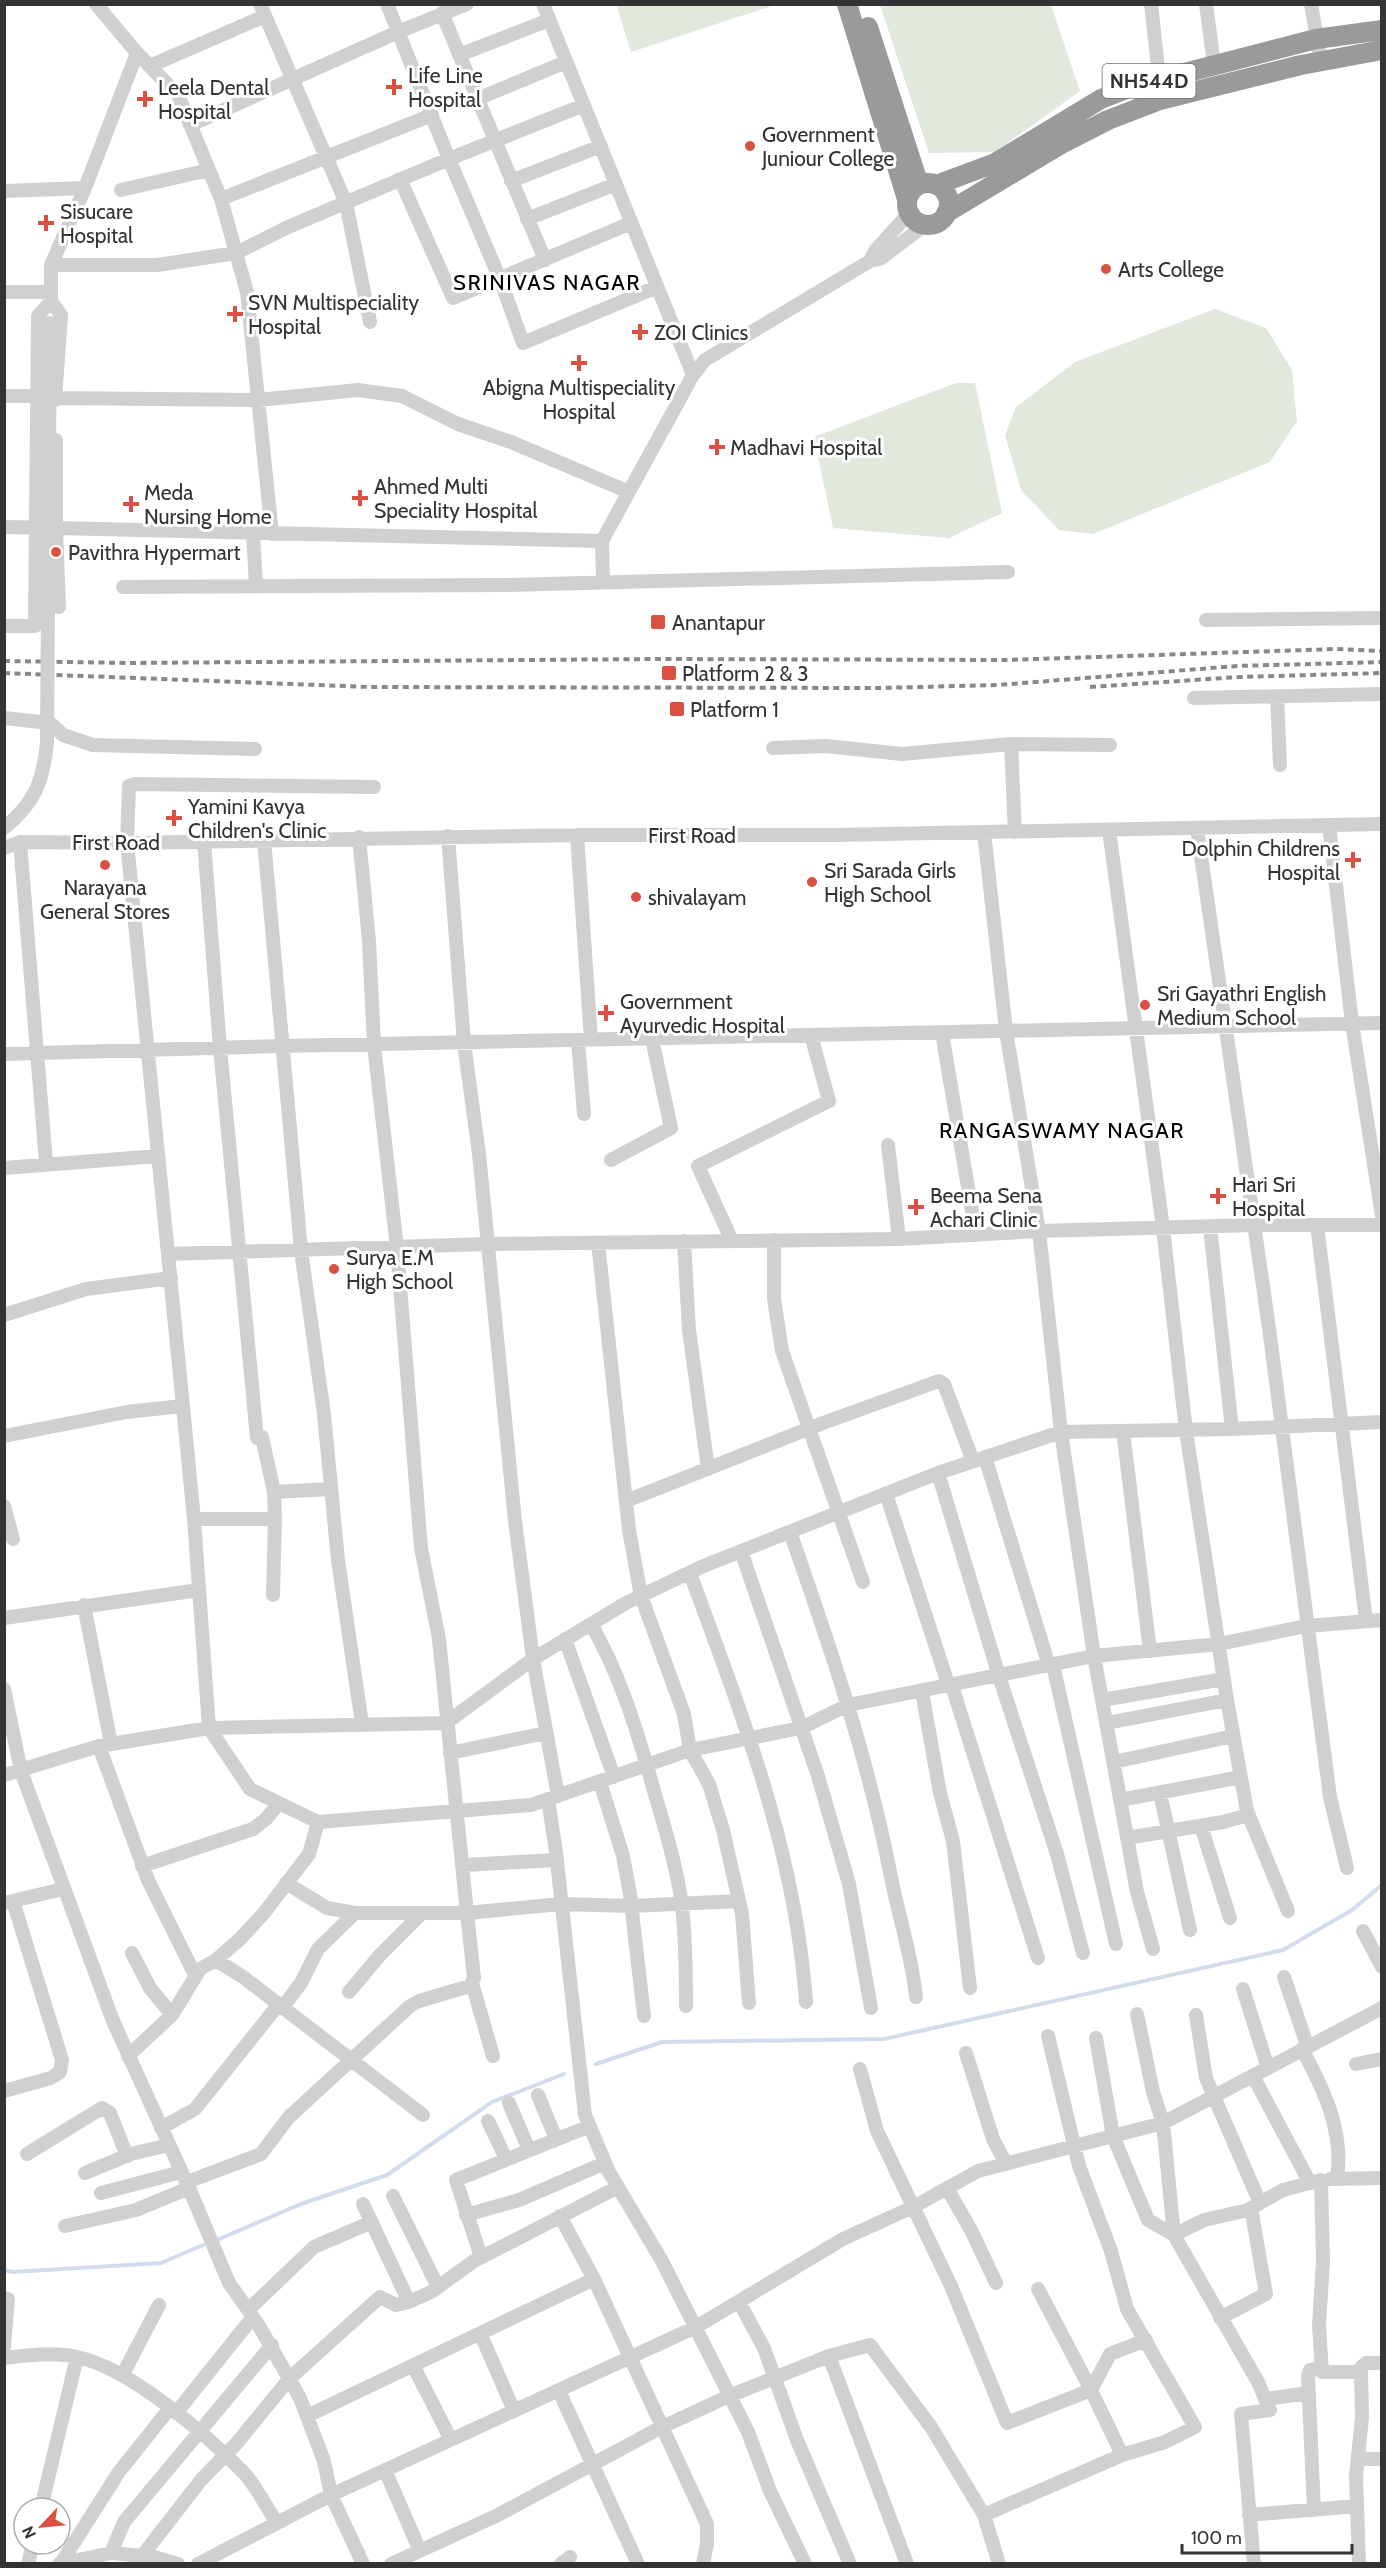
<svg xmlns="http://www.w3.org/2000/svg" width="1386" height="2568" font-family="Cabin,sans-serif">
<style>
.green{fill:#e1e9dd}
.lines{fill:none;stroke-linecap:round;stroke-linejoin:round}
.stream{stroke:#d1ddec;stroke-width:4}
.minor{stroke:#d0d0d0;stroke-width:14}
.highway{stroke:#9a9a9a;stroke-width:20}
.rail{stroke:#888;stroke-width:4;stroke-dasharray:6 4.5;stroke-linecap:butt}
.minor-bridge{stroke:#d0d0d0;stroke-width:14}
.poi-dot{fill:#dc4f43;stroke:#fff;stroke-width:2}
.labels{text-anchor:middle;dominant-baseline:central;stroke-width:6;stroke-linejoin:round;paint-order:stroke}
.shield{fill:#fff;stroke:#707070;stroke-width:1.5}
.shield-label{font-size:20px;font-weight:bold;fill:#333}
.poi-label{font-size:21px;fill:#333;stroke:#fff;text-anchor:start}
.street-label{font-size:21px;fill:#333;stroke:#fff}
.neighbourhood-label{font-size:22px;letter-spacing:1.5px;fill:#000;stroke:#fff}
</style>
<rect width="100%" height="100%" fill="#fff"/>
<!-- green -->
<path class="green" d="M 616,4 L 775,4 L 775,5 L 631,52 Z
M 880,5 L 1051,5 L 1080,91 L 995,152 L 929,153 Z
M 1215,309 L 1266,328 L 1292,370 L 1297,421 L 1270,462 L 1093,534 L 1059,530 L 1021,490 L 1005,435 L 1016,407 L 1075,362 Z
M 956,383 L 975,383 L 1002,513 L 949,538 L 833,528 L 814,437 Z"/>
<g class="lines">
<!-- stream -->
<path class="stream" d="M 596,2064 L 662,2042 L 884,2039 L 1283,1950 L 1352,1910 L 1382,1885
M 217,2240 L 301,2204 L 387,2175 L 492,2102 L 564,2074
M 4,2270 L 13,2272 L 161,2263 L 203,2245"/>
<!-- minor -->
<path class="minor" d="M 96,4 L 137,53 L 178,95 L 221,199 L 247,292 L 272,534
M 260,4 L 346,203 L 370,322
M 543,4 L 693,375
M 1151,4 L 1159,77
M 1206,4 L 1214,64
M 1311,4 L 1321,62
M 442,13 L 545,260
M 459,55 L 549,20
M 150,66 L 265,16
M 477,99 L 566,62
M 584,105 L 449,159 L 500,279 L 523,343 L 657,287
M 190,125 L 398,32 L 467,4
M 400,179 L 453,298 L 631,223
M 511,181 L 601,146
M 121,190 L 209,170
M 4,191 L 85,188
M 221,199 L 432,115
M 527,219 L 616,184
M 870,261 L 875,251 L 909,213
M 51,265 L 157,265 L 236,253 L 288,227 L 449,159 L 387,4
M 4,292 L 51,292
M 4,396 L 36,396
M 55,398 L 258,400 L 358,390 L 402,396 L 458,424 L 511,442 L 629,492
M 55,400 L 61,315 L 51,301 L 51,265 L 85,188 L 137,53
M 56,440 L 56,528 L 602,541 L 693,375 L 705,360 L 870,261 L 880,259 L 925,225
M 4,527 L 56,528 L 59,607
M 253,533 L 256,586
M 602,541 L 603,582
M 123,587 L 508,585 L 1008,572
M 1206,620 L 1382,618
M 4,626 L 35,626 L 38,316 L 51,301
M 1277,696 L 1280,765
M 1194,698 L 1382,694
M 4,718 L 50,723 L 63,735 L 93,745 L 255,749
M 1011,744 L 1015,832
M 773,748 L 826,746 L 902,754 L 1011,744 L 1110,745
M 374,787 L 135,784 L 129,786 L 127,843 L 168,1254 L 487,1244 L 899,1239 L 1039,1231 L 1255,1225 L 1382,1225
M 1329,825 L 1352,1023 L 1382,1216
M 1197,828 L 1269,1328 L 1330,1797 L 1347,1868
M 1109,830 L 1163,1228 L 1186,1431 L 1227,1700 L 1247,1811 L 1288,1911
M 984,832 L 1006,1031 L 1039,1231 L 1061,1432 L 1094,1656 L 1137,1892 L 1153,1949
M 577,835 L 591,1040
M 448,836 L 464,1043 L 479,1154 L 515,1521 L 533,1659 L 558,1796
M 264,840 L 301,1250 L 324,1414 L 338,1560 L 362,1724
M 204,841 L 220,1048 L 257,1438
M 20,842 L 46,1163
M 4,848 L 20,842 L 127,843 L 577,835 L 837,835 L 1382,824
M 942,1033 L 976,1235
M 578,1041 L 584,1114
M 4,1054 L 281,1046 L 1382,1023
M 888,1145 L 899,1239
M 611,1160 L 671,1128 L 652,1039
M 4,1168 L 158,1156
M 1317,1225 L 1366,1621
M 1210,1227 L 1232,1429
M 774,1240 L 774,1299 L 782,1351 L 863,1582
M 684,1241 L 689,1330 L 708,1469
M 732,1241 L 698,1166 L 829,1101 L 811,1035
M 598,1243 L 629,1530 L 641,1596 L 684,1714 L 690,1750 L 709,1784 L 723,1830 L 742,1914 L 749,2003
M 168,1254 L 194,1519 L 209,1728 L 250,1789 L 318,1822 L 531,1805 L 690,1750 L 801,1728 L 848,1705 L 1094,1656 L 1219,1644 L 1306,1626 L 1382,1620
M 4,1315 L 86,1289 L 171,1278
M 1123,1431 L 1150,1651
M 4,1436 L 127,1412 L 182,1406
M 262,1437 L 274,1492
M 985,1457 L 1049,1666
M 938,1473 L 999,1676 L 1057,1854 L 1083,1953
M 886,1494 L 949,1687
M 626,1501 L 823,1423 L 939,1381 L 944,1384 L 973,1461
M 4,1506 L 13,1539
M 194,1519 L 275,1519 L 274,1492 L 331,1489
M 790,1532 C 830,1646 868,1758 891,1877 C 899,1918 912,1956 916,1997
M 741,1551 L 818,1776 L 849,1884 L 871,2008
M 690,1573 C 742,1716 795,1848 806,2002
M 273,1595 L 275,1519
M 84,1605 L 111,1744
M 4,1618 L 199,1590
M 591,1624 C 618,1671 634,1721 649,1773 C 661,1817 676,1860 682,1906 C 686,1939 686,1972 686,2006
M 565,1639 L 614,1777
M 1053,1665 L 1116,1944
M 952,1686 L 1038,1958
M 4,1689 L 21,1771 L 113,2021 L 189,2188 L 229,2283 L 258,2324 L 300,2398 L 324,2461 L 331,2495 L 363,2564
M 922,1692 L 940,1793 L 953,1841 L 970,1988
M 1102,1700 L 1224,1679
M 1107,1723 L 1227,1700
M 99,1746 L 148,1880 L 195,1975
M 450,1753 L 546,1733
M 1114,1762 L 1233,1736
M 4,1775 L 99,1746 L 209,1728 L 446,1723 L 533,1659 L 626,1603 L 701,1567 L 938,1473 L 1061,1432 L 1232,1429 L 1382,1422
M 600,1782 L 623,1856 L 630,1894 L 644,2016
M 1160,1793 L 1190,1930
M 548,1799 L 556,1852 L 585,2115 L 609,2172 L 662,2261 L 748,2432 L 770,2491 L 805,2564
M 1120,1800 L 1241,1777
M 1201,1826 L 1230,1918
M 1127,1838 L 1223,1822 L 1248,1815
M 463,1865 L 557,1860
M 142,1866 L 253,1829 L 266,1819 L 279,1803
M 4,1903 L 63,1889
M 355,1913 L 467,1913 L 439,1639 L 421,1548 L 397,1248 L 374,1045 L 369,941 L 359,837
M 1363,1931 L 1382,1967
M 132,1953 L 150,1988 L 172,2015
M 216,1960 L 243,1977 L 423,2115
M 1284,1977 L 1307,2045
M 472,1983 L 493,2056
M 1243,1989 L 1268,2068
M 349,1992 L 380,1955 L 421,1914
M 283,2007 L 301,1983 L 318,1949 L 355,1913 L 327,1908 L 286,1883
M 1196,2015 L 1206,2078 L 1260,2203
M 1048,2036 L 1079,2166 L 1111,2251 L 1127,2309 L 1195,2427 L 1165,2442 L 1122,2455
M 1096,2038 L 1113,2136 L 1148,2220 L 1174,2235 L 1163,2123 L 1153,2092 L 1137,2014
M 1302,2049 C 1324,2090 1344,2131 1337,2178
M 966,2053 L 993,2139 L 1006,2164
M 128,2056 L 172,2015 L 200,1969 L 216,1960 L 240,1939 L 264,1913 L 309,1854 L 318,1822
M 1356,2064 L 1382,2059
M 860,2069 L 877,2131 L 951,2286 L 1007,2423 L 1091,2390 L 1122,2455 L 984,2515 L 999,2564
M 1253,2076 L 1310,2183
M 4,2091 L 51,2078 L 60,2072 L 62,2060 L 13,1901
M 538,2095 L 556,2139
M 509,2103 L 529,2150
M 488,2121 L 506,2159
M 161,2128 L 195,2109 L 279,2004
M 27,2154 L 102,2108 L 110,2113 L 127,2156
M 85,2173 L 131,2154 L 169,2145
M 1330,2179 L 1382,2178
M 187,2182 L 261,2154 L 289,2117 L 410,2006 L 419,2001 L 470,1986 L 474,1978 L 467,1913 L 561,1904 L 631,1906 L 739,1901
M 947,2188 L 972,2232 L 996,2283
M 101,2193 L 181,2172
M 393,2196 L 438,2287
M 363,2204 L 409,2302
M 466,2215 L 519,2200 L 605,2163
M 560,2216 L 594,2279
M 65,2226 L 136,2210 L 189,2188
M 481,2257 L 456,2180 L 590,2126
M 1038,2289 L 1091,2390
M 4,2298 L 8,2299 L 4,2347
M 739,2302 L 764,2348 L 797,2440 L 850,2564
M 248,2310 L 314,2247 L 372,2222
M 1220,2318 L 1266,2294 L 1251,2208
M 481,2335 L 514,2411
M 4,2358 C 28,2355 54,2352 77,2357 C 130,2368 206,2434 244,2473 C 257,2487 266,2507 277,2523
M 414,2367 L 451,2440
M 1357,2372 L 1366,2363 L 1382,2363
M 123,2374 L 159,2305
M 1091,2390 L 1110,2354 L 1146,2340
M 559,2391 L 638,2564
M 1265,2399 L 1309,2393
M 176,2413 L 253,2317
M 307,2416 L 594,2279 L 707,2524 L 707,2544 L 703,2564
M 1358,2459 L 1382,2459
M 385,2470 L 420,2551
M 41,2508 L 77,2357
M 1314,2510 L 1308,2376 L 1310,2370 L 1322,2368
M 1249,2515 L 1357,2506
M 111,2553 L 124,2522 L 272,2345
M 142,2556 L 201,2480 L 236,2444 L 290,2378 L 380,2297 L 396,2305 L 409,2302 L 431,2292 L 474,2261 L 618,2187
M 61,2563 L 119,2472 L 170,2408
M 28,2564 L 33,2544
M 59,2564 L 111,2553 L 154,2557 L 178,2564
M 198,2564 L 331,2495 L 696,2327 L 843,2239 L 913,2207 L 978,2171 L 1163,2123 L 1382,2008
M 391,2564 L 498,2515 L 660,2428 L 729,2396 L 829,2356
M 561,2564 L 570,2557
M 907,2564 L 829,2356 L 870,2345 L 931,2427 L 984,2515
M 1254,2564 L 1241,2414 L 1270,2410 L 1258,2382 L 1174,2235 L 1204,2220 L 1248,2210 L 1283,2190 L 1321,2180 L 1323,2262 L 1319,2325 L 1322,2372 L 1361,2372 L 1362,2418 L 1356,2476 L 1359,2564"/>
<!-- highway -->
<path class="highway" d="M 847,4 L 907,199
M 868,27 L 919,185
M907 204a21 21 0 1 1 42 0a21 21 0 1 1-42 0Z
M 936,185 L 995,163 L 1101,99 L 1134,86 L 1316,39 L 1382,30
M 946,213 L 1063,143 L 1108,120 L 1160,100 L 1301,65 L 1382,50"/>
<!-- rail -->
<path class="rail" d="M 4,661 L 128,663 L 659,659 L 1006,660 L 1335,649 L 1382,651
M 4,673 L 370,687 L 880,688 L 998,685 L 1237,666 L 1382,662
M 1090,687 L 1239,677 L 1382,673"/>
<!-- minor-bridge -->
<path class="minor-bridge" d="M 4,828 C 35,803 43,781 47,743 L 50,323"/>
</g>
<!-- markers -->
<g class="poi-dot">
<path d="M391 78h6v6h6v6h-6v6h-6v-6h-6v-6h6z"/>
<path d="M142 90h6v6h6v6h-6v6h-6v-6h-6v-6h6z"/>
<circle cx="750" cy="146" r="6"/>
<path d="M43 214h6v6h6v6h-6v6h-6v-6h-6v-6h6z"/>
<circle cx="1106" cy="269" r="6"/>
<path d="M232 305h6v6h6v6h-6v6h-6v-6h-6v-6h6z"/>
<path d="M637 323h6v6h6v6h-6v6h-6v-6h-6v-6h6z"/>
<path d="M576 354h6v6h6v6h-6v6h-6v-6h-6v-6h6z"/>
<path d="M714 438h6v6h6v6h-6v6h-6v-6h-6v-6h6z"/>
<path d="M357 489h6v6h6v6h-6v6h-6v-6h-6v-6h6z"/>
<path d="M128 495h6v6h6v6h-6v6h-6v-6h-6v-6h6z"/>
<circle cx="56" cy="552" r="6"/>
<rect x="650" y="614" width="16" height="16" rx="3"/>
<rect x="661" y="665" width="16" height="16" rx="3"/>
<rect x="669" y="701" width="16" height="16" rx="3"/>
<path d="M171 809h6v6h6v6h-6v6h-6v-6h-6v-6h6z"/>
<path d="M1350 851h6v6h6v6h-6v6h-6v-6h-6v-6h6z"/>
<circle cx="105" cy="865" r="6"/>
<circle cx="812" cy="882" r="6"/>
<circle cx="636" cy="897" r="6"/>
<circle cx="1145" cy="1005" r="6"/>
<path d="M603 1004h6v6h6v6h-6v6h-6v-6h-6v-6h6z"/>
<path d="M1215 1187h6v6h6v6h-6v6h-6v-6h-6v-6h6z"/>
<path d="M913 1198h6v6h6v6h-6v6h-6v-6h-6v-6h6z"/>
<circle cx="334" cy="1269" r="6"/>
</g>
<g class="labels">
<!-- shield labels -->
<rect class="shield" x="1102.5" y="64" width="93" height="34" rx="4.5"/>
<g class="shield-label">
<text x="1149" y="81">NH544D</text>
</g>
<!-- poi labels -->
<g class="poi-label">
<text x="408" y="75">Life Line<tspan x="408" dy="24">Hospital</tspan></text>
<text x="158" y="87">Leela Dental<tspan x="158" dy="24">Hospital</tspan></text>
<text x="762" y="134">Government<tspan x="762" dy="24">Juniour College</tspan></text>
<text x="60" y="211">Sisucare<tspan x="60" dy="24">Hospital</tspan></text>
<text x="1118" y="269">Arts College</text>
<text x="248" y="302">SVN Multispeciality<tspan x="248" dy="24">Hospital</tspan></text>
<text x="654" y="332">ZOI Clinics</text>
<text x="579" y="387" text-anchor="middle">Abigna Multispeciality<tspan x="579" dy="24">Hospital</tspan></text>
<text x="730" y="447">Madhavi Hospital</text>
<text x="374" y="486">Ahmed Multi<tspan x="374" dy="24">Speciality Hospital</tspan></text>
<text x="144" y="492">Meda<tspan x="144" dy="24">Nursing Home</tspan></text>
<text x="68" y="552">Pavithra Hypermart</text>
<text x="672" y="622">Anantapur</text>
<text x="682" y="673">Platform 2 &amp; 3</text>
<text x="690" y="709">Platform 1</text>
<text x="188" y="806">Yamini Kavya<tspan x="188" dy="24">Children's Clinic</tspan></text>
<text x="1340" y="848" text-anchor="end">Dolphin Childrens<tspan x="1340" dy="24">Hospital</tspan></text>
<text x="824" y="870">Sri Sarada Girls<tspan x="824" dy="24">High School</tspan></text>
<text x="105" y="887" text-anchor="middle">Narayana<tspan x="105" dy="24">General Stores</tspan></text>
<text x="648" y="897">shivalayam</text>
<text x="1157" y="993">Sri Gayathri English<tspan x="1157" dy="24">Medium School</tspan></text>
<text x="620" y="1001">Government<tspan x="620" dy="24">Ayurvedic Hospital</tspan></text>
<text x="1232" y="1184">Hari Sri<tspan x="1232" dy="24">Hospital</tspan></text>
<text x="930" y="1195">Beema Sena<tspan x="930" dy="24">Achari Clinic</tspan></text>
<text x="346" y="1257">Surya E.M<tspan x="346" dy="24">High School</tspan></text>
</g>
<!-- street labels -->
<g class="street-label">
<text x="692" y="835">First Road</text>
<text x="116" y="842">First Road</text>
</g>
<!-- neighbourhood labels -->
<g class="neighbourhood-label">
<text x="547" y="282">SRINIVAS NAGAR</text>
<text x="1062" y="1130">RANGASWAMY NAGAR</text>
</g>
</g>
<!-- border -->
<rect width="1386" height="2568" fill="none" stroke="#333333" stroke-width="12"/>
<!-- north arrow -->
<g transform="translate(42 2526) rotate(244)"><circle r="28" fill="#ffffff" stroke="#adadad" stroke-width="1.5"/>
<path d="M0-4.5L10 22L0 15L-10 22Z" fill="#dc4f43"/>
<text y="-9" font-size="16" font-weight="bold" text-anchor="middle" fill="#333333">N</text>
</g>
<!-- scale -->
<path d="M1182 2544v9h170v-9" fill="none" stroke="#333333" stroke-width="3"/>
<text x="1191" y="2544" font-size="18" fill="#333333" stroke="#ffffff" stroke-width="4.5" paint-order="stroke">100 m</text>
</svg>
